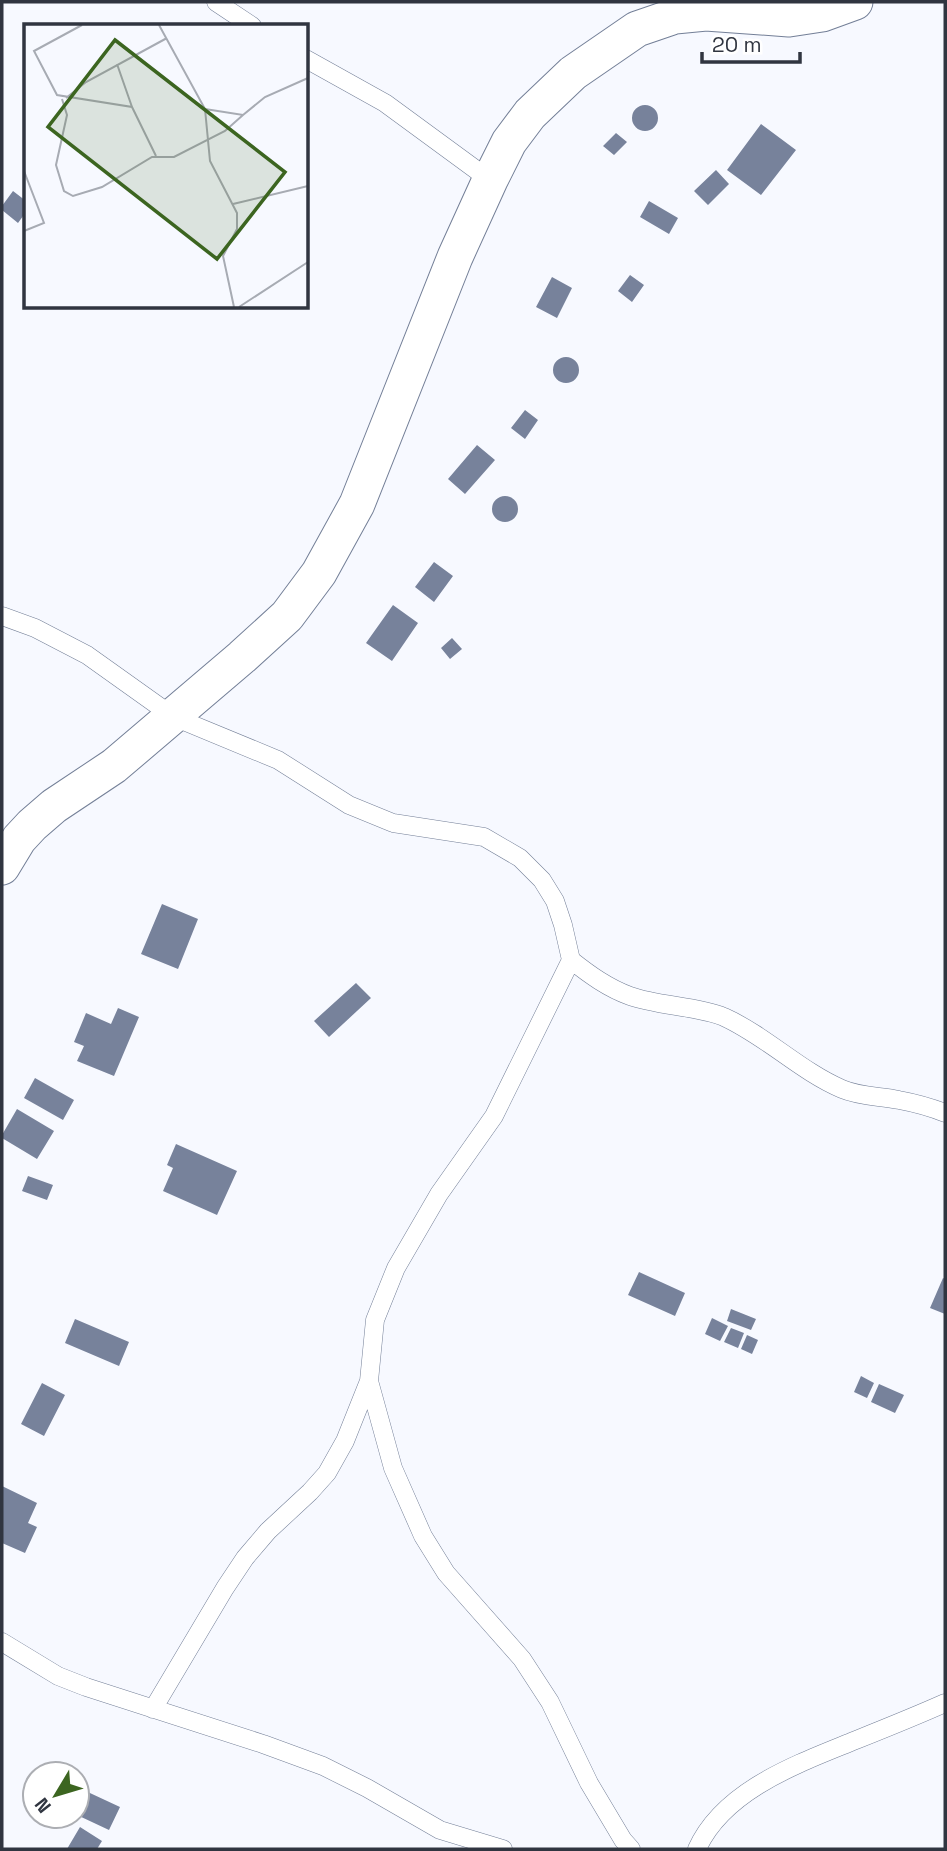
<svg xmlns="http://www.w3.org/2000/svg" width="947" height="1851" font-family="'Space Grotesk',sans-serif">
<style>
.building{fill:#77829b}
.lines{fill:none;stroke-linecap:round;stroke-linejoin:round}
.service-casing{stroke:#737f97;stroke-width:19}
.minor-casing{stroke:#737f97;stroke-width:37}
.service{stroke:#fff;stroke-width:18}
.minor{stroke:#fff;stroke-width:35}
.inset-road{fill:none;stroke:#a7abb3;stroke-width:2}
.view{fill:#3c6520;fill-opacity:0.15;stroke:#3c6520;stroke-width:3.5}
.inset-edge{fill:none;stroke:#303540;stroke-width:3.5}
</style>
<rect width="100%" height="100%" fill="#f7f9ff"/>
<!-- building -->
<path class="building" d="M632 118a13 13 0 1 1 26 0a13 13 0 1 1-26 0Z
M 761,124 L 796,150 L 761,195 L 727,170 Z
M 616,133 L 627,142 L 614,155 L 603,146 Z
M 716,170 L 729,184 L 708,205 L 694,191 Z
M 13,191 L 26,201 L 26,212 L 18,223 L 2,210 L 2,206 Z
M 649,201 L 678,218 L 669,234 L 640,217 Z
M 630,275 L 644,285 L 632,302 L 618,291 Z
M 552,277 L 572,288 L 557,318 L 536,307 Z
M553 370a13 13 0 1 1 26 0a13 13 0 1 1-26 0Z
M 525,410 L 538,420 L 525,439 L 511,428 Z
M 477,445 L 495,460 L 465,494 L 448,479 Z
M492 509a13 13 0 1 1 26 0a13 13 0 1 1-26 0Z
M 434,562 L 453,576 L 434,602 L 415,587 Z
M 393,605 L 418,623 L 392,661 L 366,643 Z
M 452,638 L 462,649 L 450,659 L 441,648 Z
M 162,904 L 198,919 L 178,969 L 141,954 Z
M 356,983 L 371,998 L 329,1037 L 314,1021 Z
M 118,1008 L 139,1017 L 114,1076 L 77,1061 L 84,1046 L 74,1042 L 86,1013 L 111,1024 Z
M 35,1078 L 74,1100 L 63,1120 L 24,1098 Z
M 17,1109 L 54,1131 L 37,1159 L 2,1138 L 2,1135 Z
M 176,1144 L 237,1171 L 217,1215 L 163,1191 L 173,1168 L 167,1165 Z
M 28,1176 L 53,1185 L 47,1200 L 22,1191 Z
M 639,1272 L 685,1293 L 675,1316 L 628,1295 Z
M 943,1278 L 945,1279 L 945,1314 L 930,1308 Z
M 731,1309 L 756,1319 L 751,1330 L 727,1321 Z
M 712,1318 L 728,1326 L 720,1341 L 705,1334 Z
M 75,1319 L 129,1342 L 119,1366 L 65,1343 Z
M 731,1328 L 744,1333 L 738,1348 L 724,1342 Z
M 747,1335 L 758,1340 L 752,1354 L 741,1349 Z
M 861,1376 L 874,1383 L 867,1398 L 854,1392 Z
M 42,1383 L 65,1395 L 44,1436 L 21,1424 Z
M 879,1384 L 904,1395 L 895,1413 L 871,1402 Z
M 2,1486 L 37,1503 L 28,1523 L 37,1527 L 25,1553 L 2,1543 Z
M 77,1787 L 120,1807 L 109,1830 L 77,1815 Z
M 80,1827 L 102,1841 L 97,1849 L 67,1849 Z"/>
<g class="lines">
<!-- service casing -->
<g class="service-casing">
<path id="service" d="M 216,2 L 252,26
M 306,59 L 385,103 L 490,180
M 2,616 L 35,628 L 87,655 L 174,717 L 278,760 L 349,805 L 393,823 L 484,837 L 520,858 L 542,880 L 555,901 L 563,925 L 571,960 L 494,1116 L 439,1194 L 396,1268 L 375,1320 L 369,1381 L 393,1468 L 423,1536 L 446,1573 L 522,1659 L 550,1702 L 589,1783 L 623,1840 L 631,1849
M 571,960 C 590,975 608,988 630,996 C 658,1006 697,1006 724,1017 C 766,1036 800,1071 842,1089 C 861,1097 880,1096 899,1100 C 915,1103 930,1107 945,1113
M 2,1642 L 58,1676 L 86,1687 L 263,1744 L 323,1766 L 367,1788 L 440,1830 L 503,1849
M 153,1709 L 225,1588 L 245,1558 L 268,1531 L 310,1492 L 327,1473 L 345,1441 L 369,1381
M 697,1849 C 724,1789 800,1763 856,1740 C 886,1728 916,1716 945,1703"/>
</g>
<!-- minor casing -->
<g class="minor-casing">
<path id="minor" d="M 2,867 L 19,839 L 32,825 L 54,806 L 114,766 L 242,657 L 287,616 L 319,573 L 357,504 L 455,257 L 490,180 L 509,142 L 530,114 L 573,73 L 637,29 L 675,16 L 706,13 L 789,19 L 822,14 L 855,2"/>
</g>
<!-- service -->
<use href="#service" class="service"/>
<!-- minor -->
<use href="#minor" class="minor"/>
</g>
<!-- overview -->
<g transform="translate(24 24)">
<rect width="284" height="284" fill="#f7f9ff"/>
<path class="inset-road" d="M 58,1 L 10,27 L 33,71 L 108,83 L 132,132M 135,1 L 181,85 L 186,137 L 213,189 L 213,205 L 199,232 L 210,283M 93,40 L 108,83M 42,74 L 62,58 L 143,14M 38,75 L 43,91 L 32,141 L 40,167 L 49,172 L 78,163 L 128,133 L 150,133 L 201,107 L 219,91M 181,85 L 219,91 L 241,73 L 284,54M 0,147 L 20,199 L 0,207M 209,180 L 284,162M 215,283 L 284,238"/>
<path class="view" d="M 91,16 L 261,148 L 193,235 L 24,103 Z"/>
<rect width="284" height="284" class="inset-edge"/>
</g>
<!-- border -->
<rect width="947" height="1851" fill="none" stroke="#303540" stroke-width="7"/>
<!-- north arrow -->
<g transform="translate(56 1795) rotate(232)"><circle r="33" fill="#ffffff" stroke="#acaeb3" stroke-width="2"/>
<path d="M0-5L12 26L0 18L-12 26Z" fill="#3c6520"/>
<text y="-10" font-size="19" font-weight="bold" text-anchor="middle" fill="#303540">N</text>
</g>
<!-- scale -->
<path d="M702 52v10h98v-10" fill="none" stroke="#303540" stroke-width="3.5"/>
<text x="712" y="52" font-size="21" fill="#303540" stroke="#ffffff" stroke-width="5" paint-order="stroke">20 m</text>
</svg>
